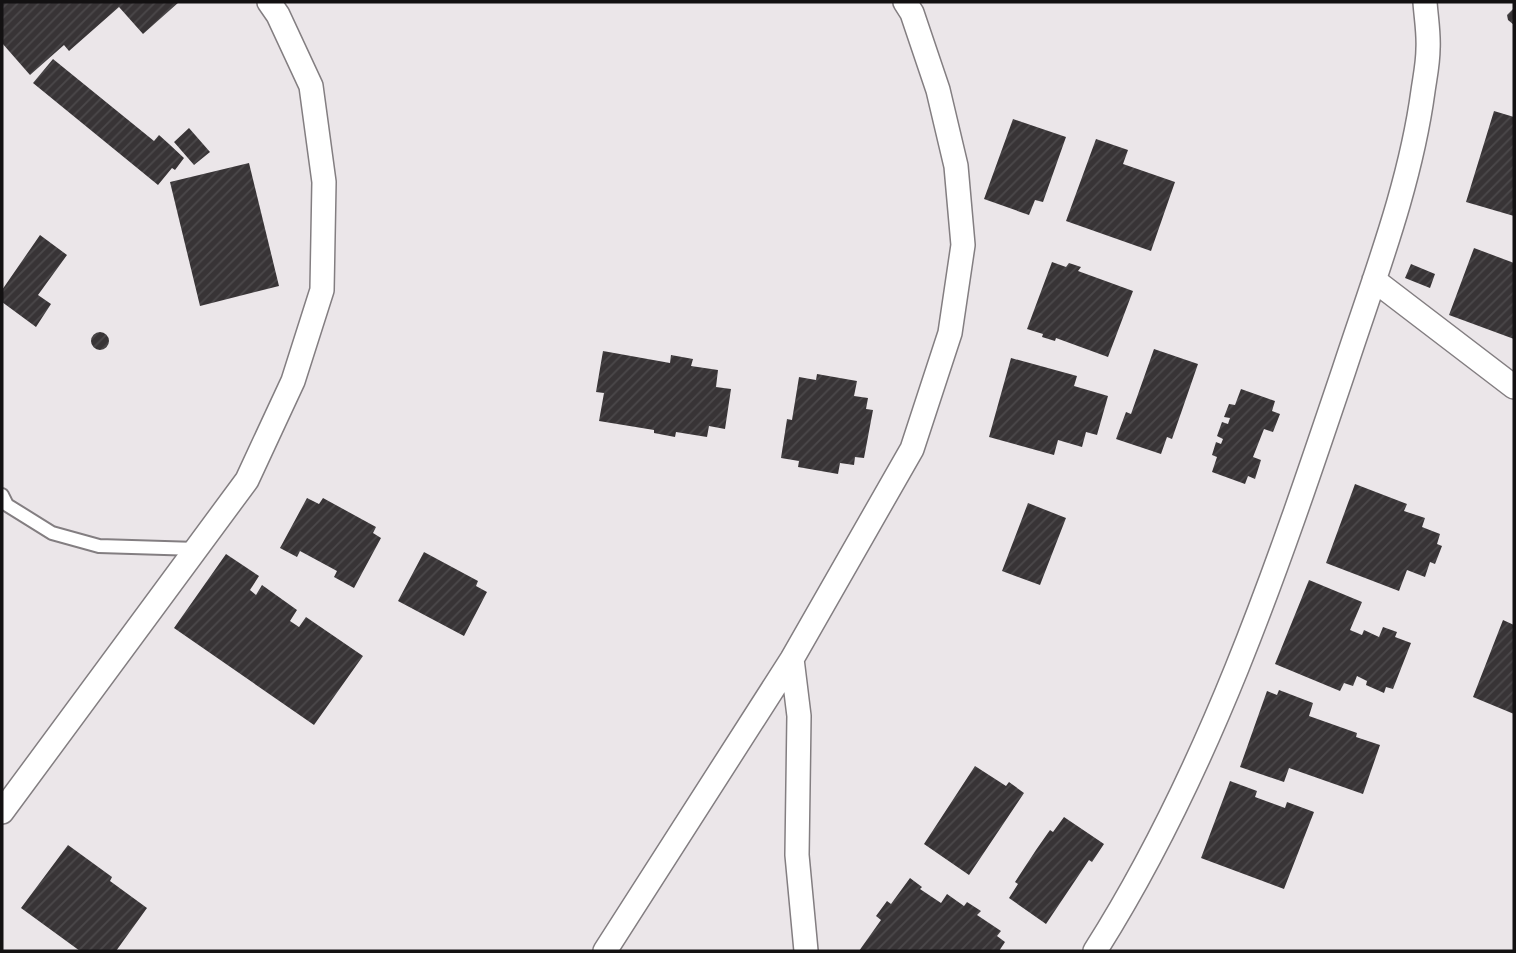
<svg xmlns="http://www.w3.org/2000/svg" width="1516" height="953" font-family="Poppins,sans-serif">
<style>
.building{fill:url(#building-hatch)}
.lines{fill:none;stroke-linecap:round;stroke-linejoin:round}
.service-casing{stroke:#837e81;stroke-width:16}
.minor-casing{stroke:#837e81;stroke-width:26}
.service{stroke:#fff;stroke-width:12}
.minor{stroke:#fff;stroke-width:23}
</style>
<defs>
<pattern id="building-hatch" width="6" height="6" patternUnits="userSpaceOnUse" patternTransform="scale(1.75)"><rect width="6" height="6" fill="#383436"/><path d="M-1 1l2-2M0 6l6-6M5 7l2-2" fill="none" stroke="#4b484a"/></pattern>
</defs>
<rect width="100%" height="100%" fill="#ebe6e9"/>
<!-- building -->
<path class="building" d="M 2,2 L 179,2 L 143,34 L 119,7 L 69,51 L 64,45 L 30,75 L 2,43 Z
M 1514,8 L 1514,25 L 1508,20 L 1507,15 Z
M 53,59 L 154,141 L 159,135 L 169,144 L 184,158 L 175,170 L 172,168 L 158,185 L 33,83 Z
M 1494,111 L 1514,117 L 1514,216 L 1466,202 Z
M 1013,119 L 1066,137 L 1043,202 L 1035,200 L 1029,215 L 984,199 Z
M 189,128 L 210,152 L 194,165 L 174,142 Z
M 1096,139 L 1128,150 L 1123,164 L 1175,182 L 1151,251 L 1066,221 Z
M 249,163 L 279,286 L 200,306 L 170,182 Z
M 40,235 L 67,255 L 38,295 L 51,304 L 36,327 L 2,302 L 2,290 Z
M 1474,248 L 1514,263 L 1514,339 L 1449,315 Z
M 1052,262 L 1066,267 L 1069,263 L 1081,267 L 1078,271 L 1133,291 L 1108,357 L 1056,338 L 1055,341 L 1042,337 L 1043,334 L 1027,329 Z
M 1411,264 L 1435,274 L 1430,288 L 1405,278 Z
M91 341a9 9 0 1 1 18 0a9 9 0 1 1-18 0Z
M 1154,349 L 1198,364 L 1172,439 L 1167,437 L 1161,454 L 1116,439 L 1126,412 L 1131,414 Z
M 603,351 L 670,363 L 671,355 L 693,359 L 691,366 L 718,370 L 716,387 L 731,389 L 725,429 L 709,426 L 707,437 L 676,432 L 675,437 L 654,433 L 654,430 L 599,421 L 604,393 L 596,392 Z
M 1011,358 L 1077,376 L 1074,386 L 1108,396 L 1097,435 L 1086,432 L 1082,447 L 1058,440 L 1054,455 L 989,437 Z
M 817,374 L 857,381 L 854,396 L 868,398 L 866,409 L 873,410 L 864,458 L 855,457 L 854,465 L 840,463 L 838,474 L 798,467 L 799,461 L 781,458 L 787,419 L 792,420 L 799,377 L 816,380 Z
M 1241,389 L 1275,401 L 1272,411 L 1280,414 L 1273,432 L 1264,429 L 1253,457 L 1261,460 L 1255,479 L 1248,476 L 1245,484 L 1212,472 L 1217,457 L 1212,455 L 1216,442 L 1221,444 L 1223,439 L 1217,436 L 1222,422 L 1228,424 L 1230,418 L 1224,417 L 1229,404 L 1235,405 Z
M 1355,484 L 1407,504 L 1404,511 L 1425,518 L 1422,527 L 1440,534 L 1437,544 L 1442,546 L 1435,564 L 1430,562 L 1425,577 L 1407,570 L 1399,591 L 1326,563 Z
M 307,498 L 319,504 L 323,498 L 376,527 L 373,533 L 381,538 L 354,588 L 334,577 L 337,571 L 300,551 L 297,557 L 280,548 Z
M 1028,503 L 1066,518 L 1040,585 L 1002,571 Z
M 424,552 L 478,581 L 476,586 L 487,592 L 464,636 L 398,601 Z
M 226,554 L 259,576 L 250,590 L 256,595 L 262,585 L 297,610 L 290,621 L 299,627 L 306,617 L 363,656 L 314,725 L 174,628 Z
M 1309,580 L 1362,602 L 1350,630 L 1362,635 L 1364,630 L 1379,637 L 1383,627 L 1397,632 L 1395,637 L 1411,643 L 1393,689 L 1386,687 L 1384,693 L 1366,685 L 1367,681 L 1357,676 L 1353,686 L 1344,683 L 1340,691 L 1275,664 Z
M 1503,620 L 1514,625 L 1514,714 L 1473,697 Z
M 1279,690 L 1313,703 L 1309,716 L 1357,733 L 1356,737 L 1380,745 L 1363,794 L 1289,768 L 1284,782 L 1240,767 L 1267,691 L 1277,695 Z
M 975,766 L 1006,786 L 1009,782 L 1024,793 L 969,875 L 924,844 Z
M 1230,781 L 1257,791 L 1255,797 L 1285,808 L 1287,802 L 1314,812 L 1284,889 L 1201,858 Z
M 1064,817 L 1104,844 L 1092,862 L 1089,860 L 1046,924 L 1009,898 L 1018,884 L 1015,882 L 1036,850 L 1050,830 L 1053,832 Z
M 68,845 L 112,877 L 110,881 L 147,908 L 116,951 L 80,951 L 21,908 Z
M 910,878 L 922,887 L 920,889 L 941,903 L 947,894 L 964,906 L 967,902 L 981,911 L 977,915 L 1001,931 L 997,936 L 1005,942 L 999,951 L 859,951 L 881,920 L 876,916 L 887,901 L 891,904 Z"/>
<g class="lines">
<!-- service casing -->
<g class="service-casing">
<path id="service" d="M 2,495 L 7,505 L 52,533 L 99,546 L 197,549"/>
</g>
<!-- minor casing -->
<g class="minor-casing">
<path id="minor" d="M 1374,280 L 1514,387
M 792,659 L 799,716 L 797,855 L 806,951
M 2,812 L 247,480 L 293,381 L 322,290 L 324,182 L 311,86 L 278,15 L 269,2
M 605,951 L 792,659 L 912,449 L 950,333 L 963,245 L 956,166 L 938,90 L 912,13 L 905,2
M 1095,951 C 1208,773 1277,569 1344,370 C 1374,278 1410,187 1423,91 C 1425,77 1428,63 1428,49 C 1429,34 1426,17 1425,2"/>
</g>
<!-- service -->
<use href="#service" class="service"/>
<!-- minor -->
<use href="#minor" class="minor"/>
</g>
<!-- border -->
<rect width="1516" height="953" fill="none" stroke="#131112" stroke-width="7"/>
</svg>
